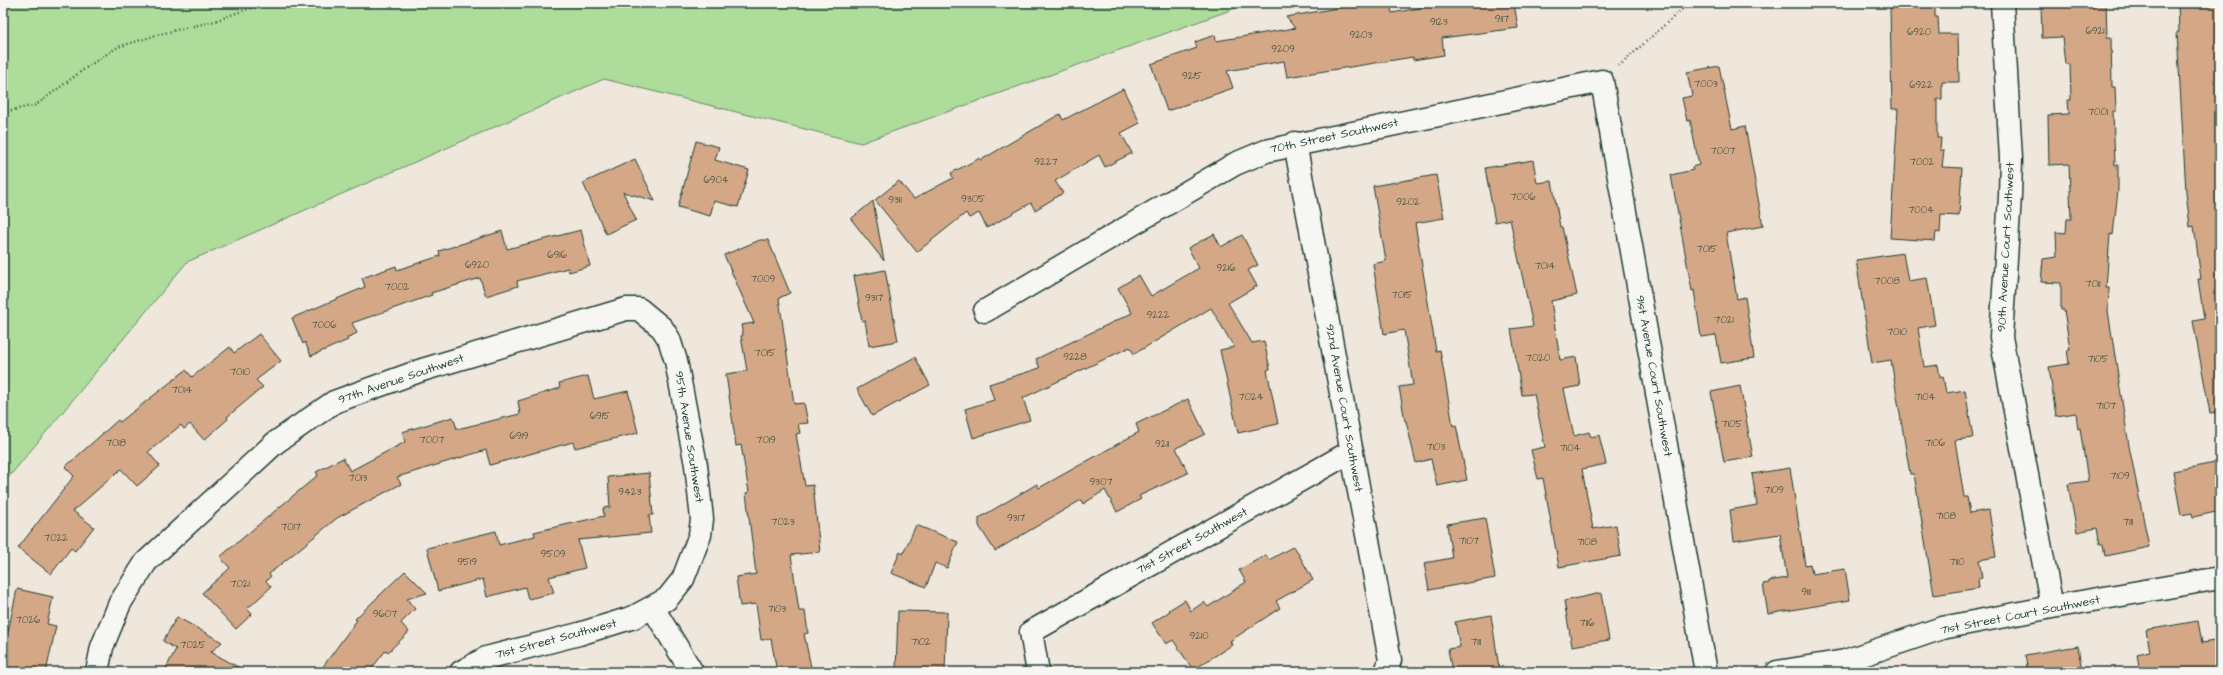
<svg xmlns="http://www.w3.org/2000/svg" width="2223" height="675" font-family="'Architects Daughter',sans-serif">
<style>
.green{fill:#addc9b;stroke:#668c68}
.building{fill:#d4a886;stroke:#1f3d34}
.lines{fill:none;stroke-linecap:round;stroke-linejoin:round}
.minor-casing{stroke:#1f3d34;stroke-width:25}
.path{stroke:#1f3d34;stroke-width:2.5;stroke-dasharray:1 3;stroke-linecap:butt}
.minor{stroke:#f6f6f2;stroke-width:22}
.labels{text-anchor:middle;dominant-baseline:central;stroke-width:3;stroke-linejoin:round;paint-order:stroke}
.number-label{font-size:10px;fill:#4c5848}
.street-label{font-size:12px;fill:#1f3d34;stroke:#f6f6f2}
</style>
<rect width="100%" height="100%" fill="#efe6dc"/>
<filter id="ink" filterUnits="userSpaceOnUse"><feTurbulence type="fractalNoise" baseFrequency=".025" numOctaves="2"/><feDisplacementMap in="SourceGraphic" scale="8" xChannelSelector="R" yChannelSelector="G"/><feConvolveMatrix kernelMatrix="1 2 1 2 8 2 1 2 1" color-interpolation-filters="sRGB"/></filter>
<g filter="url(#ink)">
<!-- green -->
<path class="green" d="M 3,3 L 1250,3 L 861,143 L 604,79 L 187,262 L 3,484 Z"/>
<!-- building -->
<path class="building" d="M 1366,3 L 1390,3 L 1392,13 L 1436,5 L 1436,3 L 1514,3 L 1518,28 L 1442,38 L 1444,55 L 1413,60 L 1413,57 L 1287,77 L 1284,61 L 1227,71 L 1233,88 L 1167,111 L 1151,64 L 1197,48 L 1195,42 L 1215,35 L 1216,41 L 1295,28 L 1286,17 Z
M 2041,3 L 2106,3 L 2107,37 L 2111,37 L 2112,87 L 2115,87 L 2116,111 L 2113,111 L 2115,165 L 2118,165 L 2118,190 L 2113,235 L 2110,234 L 2106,288 L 2109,288 L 2108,311 L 2129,446 L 2149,547 L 2105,556 L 2103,544 L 2100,544 L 2097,528 L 2077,532 L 2068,484 L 2088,481 L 2080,428 L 2078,429 L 2076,413 L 2056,416 L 2049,367 L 2069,364 L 2067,349 L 2070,349 L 2064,310 L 2061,310 L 2061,283 L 2041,282 L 2043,259 L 2057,257 L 2056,232 L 2066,233 L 2067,219 L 2071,219 L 2069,164 L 2049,165 L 2048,115 L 2069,114 L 2068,100 L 2071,100 L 2070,64 L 2065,64 L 2062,37 L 2042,38 Z
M 2178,3 L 2220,3 L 2220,412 L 2210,413 L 2193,321 L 2204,319 L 2198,279 L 2201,279 L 2194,226 L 2190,227 L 2186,192 L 2177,32 L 2179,32 Z
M 1935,5 L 1935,17 L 1938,17 L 1939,34 L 1958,34 L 1959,82 L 1942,82 L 1942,99 L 1937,99 L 1937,138 L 1941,138 L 1940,150 L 1944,150 L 1942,167 L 1962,168 L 1959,216 L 1941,215 L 1940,233 L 1936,232 L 1935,241 L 1890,238 L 1898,109 L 1892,109 L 1890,6 Z
M 1719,66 L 1732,129 L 1745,126 L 1763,226 L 1726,233 L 1737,299 L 1745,297 L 1754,358 L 1721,363 L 1716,335 L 1701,337 L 1694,290 L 1692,291 L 1671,175 L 1693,170 L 1692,167 L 1699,165 L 1690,120 L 1687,121 L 1682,98 L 1692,96 L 1687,72 Z
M 1123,89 L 1140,123 L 1121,133 L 1132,153 L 1105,167 L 1099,155 L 1055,181 L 1063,193 L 1035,210 L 1031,203 L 987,228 L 979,213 L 969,218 L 966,213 L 917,252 L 875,200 L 899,181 L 914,199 L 953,178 L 951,173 L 980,158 L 981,160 L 1060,114 L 1063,120 Z
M 696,141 L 719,147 L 715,160 L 749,170 L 738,207 L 714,201 L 710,216 L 678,207 Z
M 635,159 L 655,201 L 623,192 L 636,220 L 606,234 L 583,183 Z
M 1533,160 L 1537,183 L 1552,181 L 1560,227 L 1562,227 L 1577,295 L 1551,301 L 1560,360 L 1576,357 L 1580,386 L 1564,389 L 1574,436 L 1589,432 L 1591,437 L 1599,435 L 1606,464 L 1582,469 L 1593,529 L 1616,525 L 1621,556 L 1559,567 L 1543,478 L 1538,479 L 1531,450 L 1545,447 L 1534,394 L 1522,395 L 1511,329 L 1533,326 L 1510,219 L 1495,222 L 1485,168 Z
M 1436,175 L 1444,218 L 1415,223 L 1436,351 L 1440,350 L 1453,426 L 1456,425 L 1467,480 L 1437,486 L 1431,459 L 1416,463 L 1406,421 L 1405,421 L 1399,387 L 1413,385 L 1404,330 L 1384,334 L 1373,264 L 1386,261 L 1373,186 Z
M 873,201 L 884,261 L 851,219 Z
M 581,230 L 590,266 L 569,272 L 568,268 L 517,281 L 518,286 L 486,296 L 480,278 L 431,293 L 432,295 L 352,323 L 357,333 L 347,338 L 348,340 L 311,356 L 305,342 L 303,344 L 292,318 L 365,287 L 362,278 L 396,266 L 397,270 L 440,256 L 439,251 L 502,231 L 507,249 Z
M 1214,234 L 1221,247 L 1242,235 L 1258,265 L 1248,270 L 1257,286 L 1228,303 L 1252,343 L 1264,341 L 1270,369 L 1267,370 L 1278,424 L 1238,433 L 1220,350 L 1234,347 L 1211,308 L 1134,354 L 1130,347 L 1023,398 L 1030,420 L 973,438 L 965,409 L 994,400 L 989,384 L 1040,368 L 1036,359 L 1132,313 L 1118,288 L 1139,275 L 1151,296 L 1199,268 L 1188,248 Z
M 760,240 L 768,240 L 790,293 L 779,298 L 794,404 L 804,403 L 808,423 L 798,424 L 800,433 L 796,434 L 805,486 L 813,485 L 820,552 L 791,555 L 799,611 L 805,611 L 808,633 L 804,634 L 812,672 L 777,672 L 771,639 L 761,640 L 756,604 L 740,606 L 736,577 L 756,574 L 746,493 L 749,492 L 741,445 L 736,446 L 726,374 L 747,371 L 741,336 L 743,335 L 741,325 L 754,323 L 724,255 Z
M 1903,253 L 1908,281 L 1927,278 L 1935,325 L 1918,328 L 1924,367 L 1938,365 L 1940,377 L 1943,376 L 1946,393 L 1965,390 L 1973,438 L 1955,440 L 1964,497 L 1967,497 L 1970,513 L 1989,510 L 1996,557 L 1979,560 L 1982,578 L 1978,579 L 1979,588 L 1934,595 L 1914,474 L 1910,474 L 1891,360 L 1872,363 L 1856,260 Z
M 885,270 L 898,341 L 869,346 L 865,320 L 862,321 L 854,276 Z
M 259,334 L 281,361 L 256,380 L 263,387 L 227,417 L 228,419 L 204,440 L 190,424 L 184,429 L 181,425 L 148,452 L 160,466 L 137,486 L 121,469 L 73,511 L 94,527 L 75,551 L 71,548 L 51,574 L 18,548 L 74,476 L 65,467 L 118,420 L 120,422 L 186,370 L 192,377 L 230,347 L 234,353 Z
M 915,357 L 930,385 L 872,416 L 857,389 Z
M 588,376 L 594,399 L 628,391 L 638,433 L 575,448 L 573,442 L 490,465 L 486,450 L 397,477 L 401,484 L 337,518 L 269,574 L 271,576 L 266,581 L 271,587 L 247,609 L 252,614 L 236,629 L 202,593 L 230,568 L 220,557 L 318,475 L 316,472 L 343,458 L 350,471 L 405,442 L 402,432 L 453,417 L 457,429 L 520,414 L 518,401 L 560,388 L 559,383 Z
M 1740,386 L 1753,457 L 1724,462 L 1711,392 Z
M 1188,399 L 1205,434 L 1176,448 L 1188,473 L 1139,496 L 1141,499 L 1117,512 L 1105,490 L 1083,504 L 1081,500 L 995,551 L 979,526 L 979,518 L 1037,484 L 1039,488 L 1139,432 L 1136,424 Z
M 2220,462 L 2220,511 L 2193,517 L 2192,513 L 2181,515 L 2173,471 Z
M 1790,468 L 1805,565 L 1810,564 L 1812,574 L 1845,569 L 1850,600 L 1768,614 L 1763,584 L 1769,583 L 1769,581 L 1787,578 L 1780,534 L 1734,541 L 1730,510 L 1757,505 L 1752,474 Z
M 649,473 L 653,515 L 649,515 L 651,533 L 578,540 L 585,568 L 549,577 L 554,593 L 528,599 L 525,587 L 487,597 L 483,579 L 438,591 L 427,548 L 496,531 L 499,545 L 535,536 L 534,532 L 604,516 L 603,508 L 610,507 L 608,477 Z
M 1485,518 L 1495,578 L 1429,590 L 1424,563 L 1452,558 L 1447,524 Z
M 916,525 L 958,542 L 947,568 L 935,563 L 926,587 L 891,573 L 900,552 L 903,554 Z
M 1294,546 L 1313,580 L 1276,601 L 1280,608 L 1230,641 L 1232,645 L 1193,670 L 1173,640 L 1166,644 L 1152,623 L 1170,611 L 1169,610 L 1185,600 L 1191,611 L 1204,602 L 1208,607 L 1246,582 L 1239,570 L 1266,555 L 1269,560 Z
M 405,571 L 427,593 L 407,599 L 415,609 L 401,623 L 409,632 L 388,652 L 386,650 L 369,672 L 319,672 L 357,620 L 355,619 Z
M 17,589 L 53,597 L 47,624 L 56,626 L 46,672 L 3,672 L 3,631 L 8,632 Z
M 1601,593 L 1609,640 L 1572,646 L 1564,601 Z
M 898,611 L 947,612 L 945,672 L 896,672 Z
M 1491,615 L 1499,668 L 1479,672 L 1452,672 L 1448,649 L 1460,647 L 1455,622 Z
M 177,617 L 222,642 L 211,652 L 247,672 L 164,672 L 176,649 L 163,641 Z
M 2198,621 L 2202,643 L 2214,641 L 2215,646 L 2220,645 L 2220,672 L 2140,672 L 2137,654 L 2150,651 L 2146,630 Z
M 2078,646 L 2082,672 L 2028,672 L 2025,655 Z"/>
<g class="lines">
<!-- minor casing -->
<g class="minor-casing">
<path id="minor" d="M 2002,3 L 2011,158 L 2010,196 L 2001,337 L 2052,607
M 1295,143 L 1390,660 L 1386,672
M 985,311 L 1235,164 L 1266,151 L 1602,81 L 1706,672
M 653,608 L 692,672
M 97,672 L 102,647 L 120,603 L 146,562 L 275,443 L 334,402 L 422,370 L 626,309 L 639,309 L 662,328 L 669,339 L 676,361 L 696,465 L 702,519 L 700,535 L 683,579 L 667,599 L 634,617 L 579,634 L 486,658 L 461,672
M 1038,672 L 1031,632 L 1352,451
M 1777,672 L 1845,661 L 1942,628 L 2052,607 L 2220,578"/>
</g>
<!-- path -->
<path class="path" d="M 1619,66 L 1689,3
M 3,112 L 36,105 L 90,65 L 118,47 L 160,34 L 215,21 L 263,3"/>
<!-- minor -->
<use href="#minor" class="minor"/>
</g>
</g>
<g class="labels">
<!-- number labels -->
<g class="number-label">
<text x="1502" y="19">9117</text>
<text x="1439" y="22">9123</text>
<text x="2095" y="31">6921</text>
<text x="1919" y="32">6920</text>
<text x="1361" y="35">9203</text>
<text x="1283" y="49">9209</text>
<text x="1192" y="76">9215</text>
<text x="1706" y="84">7003</text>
<text x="1921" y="85">6922</text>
<text x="2098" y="112">7001</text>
<text x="1723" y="151">7007</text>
<text x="1046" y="162">9227</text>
<text x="1922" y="162">7002</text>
<text x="716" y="180">6904</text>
<text x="1523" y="197">7006</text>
<text x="973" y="199">9305</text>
<text x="895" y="200">9311</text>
<text x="1408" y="202">9202</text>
<text x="1921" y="210">7004</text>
<text x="1707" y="249">7015</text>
<text x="557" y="255">6916</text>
<text x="477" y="265">6920</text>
<text x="1545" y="266">7014</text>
<text x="1226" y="268">9216</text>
<text x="763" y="279">7009</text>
<text x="1887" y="281">7008</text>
<text x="2093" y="284">7011</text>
<text x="397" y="287">7002</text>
<text x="1402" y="295">7015</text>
<text x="874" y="298">9317</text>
<text x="1158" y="315">9222</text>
<text x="1724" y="320">7021</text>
<text x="324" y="325">7006</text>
<text x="1897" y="332">7010</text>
<text x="765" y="353">7015</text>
<text x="1075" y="357">9228</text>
<text x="1538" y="358">7020</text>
<text x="2098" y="359">7105</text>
<text x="240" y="372">7010</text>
<text x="182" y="390">7014</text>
<text x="1251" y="397">7024</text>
<text x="1925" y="397">7104</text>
<text x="2106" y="406">7107</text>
<text x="600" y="416">6915</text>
<text x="1732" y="424">7105</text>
<text x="519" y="436">6919</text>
<text x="432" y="440">7007</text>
<text x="766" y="440">7019</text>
<text x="116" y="443">7018</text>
<text x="1935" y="443">7106</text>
<text x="1162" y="444">9211</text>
<text x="1436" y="447">7103</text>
<text x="1570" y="448">7104</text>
<text x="2120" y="476">7109</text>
<text x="358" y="478">7013</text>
<text x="1101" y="482">9307</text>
<text x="1774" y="490">7109</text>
<text x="630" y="492">9423</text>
<text x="1946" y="516">7108</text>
<text x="1016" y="518">9317</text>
<text x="783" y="522">7023</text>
<text x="2128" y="522">7111</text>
<text x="291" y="527">7017</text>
<text x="56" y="538">7022</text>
<text x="1469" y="541">7107</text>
<text x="1587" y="542">7108</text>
<text x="553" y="554">9509</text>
<text x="467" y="562">9519</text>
<text x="1957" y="562">7110</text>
<text x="240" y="584">7021</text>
<text x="1806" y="592">9111</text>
<text x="777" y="609">7103</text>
<text x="385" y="614">9607</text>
<text x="28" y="620">7026</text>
<text x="1587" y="623">7116</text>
<text x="1199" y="636">9210</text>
<text x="921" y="642">7102</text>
<text x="1476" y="642">7111</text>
<text x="193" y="645">7025</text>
</g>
<!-- street labels -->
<g class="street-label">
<text transform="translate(1334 136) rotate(-12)">70th Street Southwest</text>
<text transform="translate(2006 247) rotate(-87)">90th Avenue Court Southwest</text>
<text transform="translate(1654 376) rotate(80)">91st Avenue Court Southwest</text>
<text transform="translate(401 379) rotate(-19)">97th Avenue Southwest</text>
<text transform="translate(1344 408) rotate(80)">92nd Avenue Court Southwest</text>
<text transform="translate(689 437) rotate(81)">95th Avenue Southwest</text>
<text transform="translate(1192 541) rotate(-29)">71st Street Southwest</text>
<text transform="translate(2020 615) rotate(-11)">71st Street Court Southwest</text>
<text transform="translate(556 639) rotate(-15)">71st Street Southwest</text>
</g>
</g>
<!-- margin -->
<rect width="2223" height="675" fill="none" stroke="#f6f6f2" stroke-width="16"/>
<rect x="8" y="8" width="2207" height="659" fill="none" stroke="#1f3d34" stroke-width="1.5" filter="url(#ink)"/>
</svg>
